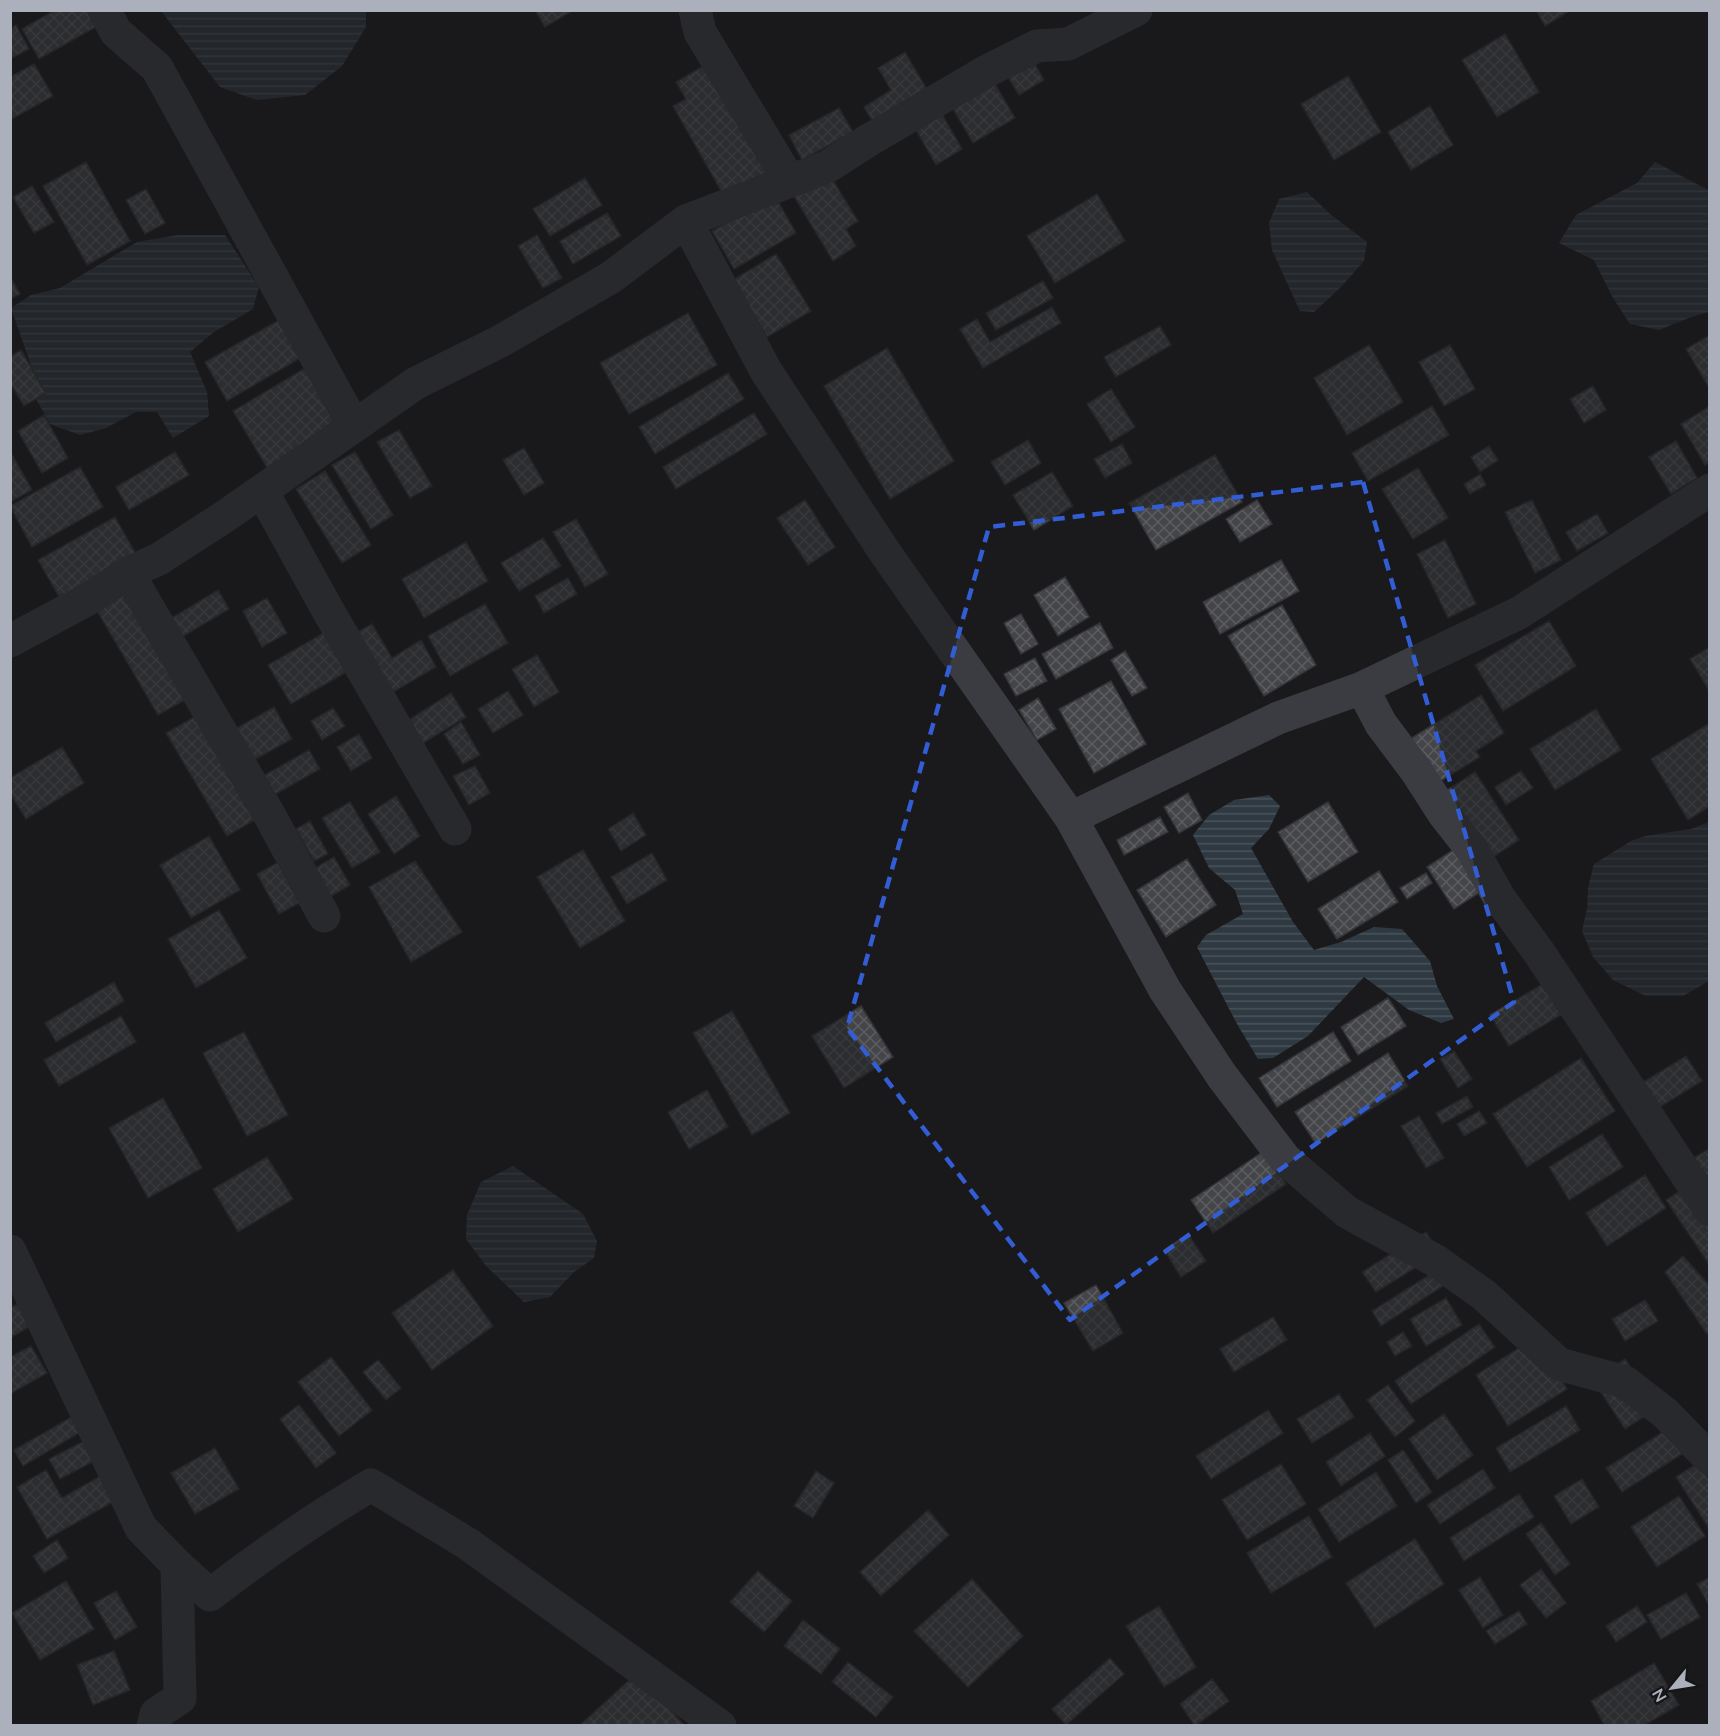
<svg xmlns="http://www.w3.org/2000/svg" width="1720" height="1736" font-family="Mulish,sans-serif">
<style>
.water{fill:url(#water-rules)}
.building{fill:url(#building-cross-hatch);stroke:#343439;stroke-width:1.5}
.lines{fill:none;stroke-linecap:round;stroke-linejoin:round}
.minor{stroke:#3b3c42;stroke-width:33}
.marked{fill:none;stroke:#325dd4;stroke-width:4.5;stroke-dasharray:12 8;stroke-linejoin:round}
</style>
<defs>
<pattern id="water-rules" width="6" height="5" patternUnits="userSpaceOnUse" patternTransform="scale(1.5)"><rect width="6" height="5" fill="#2f3942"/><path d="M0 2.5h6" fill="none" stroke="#4a535b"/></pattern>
<pattern id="building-cross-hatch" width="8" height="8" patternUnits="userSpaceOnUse" patternTransform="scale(1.5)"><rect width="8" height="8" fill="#444549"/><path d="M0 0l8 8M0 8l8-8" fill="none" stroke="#5c5d61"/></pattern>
</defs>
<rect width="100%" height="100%" fill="#1a1a1c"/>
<!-- water -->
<path class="water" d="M 161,11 L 366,11 L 366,27 L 342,66 L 305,95 L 257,100 L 220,87 Z
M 1655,162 L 1710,191 L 1709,312 L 1694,316 L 1659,330 L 1630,324 L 1613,298 L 1594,260 L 1559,243 L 1576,215 L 1637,183 Z
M 1307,192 L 1330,214 L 1367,242 L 1364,261 L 1341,287 L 1314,312 L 1300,311 L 1272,250 L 1269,223 L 1279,199 Z
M 178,235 L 225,235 L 259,287 L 253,309 L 214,332 L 190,352 L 207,392 L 209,416 L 173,438 L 157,412 L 136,412 L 106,428 L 80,435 L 50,424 L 36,399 L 31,365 L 11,308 L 31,295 L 60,288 L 137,242 Z
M 1269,795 L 1280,806 L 1269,829 L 1251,848 L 1293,922 L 1314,950 L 1341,942 L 1374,927 L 1402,929 L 1430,961 L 1437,986 L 1454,1019 L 1441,1023 L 1409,1010 L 1364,977 L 1308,1036 L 1273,1058 L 1258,1059 L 1237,1024 L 1197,947 L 1206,935 L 1243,914 L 1235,890 L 1209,868 L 1193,835 L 1209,815 L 1234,800 Z
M 1709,822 L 1709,981 L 1683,996 L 1646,996 L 1613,980 L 1593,957 L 1582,931 L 1587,909 L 1588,888 L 1594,864 L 1631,841 L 1645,836 L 1691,829 Z
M 513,1166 L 583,1214 L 597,1241 L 594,1258 L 574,1272 L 550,1297 L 524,1302 L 486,1266 L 466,1239 L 467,1215 L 481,1182 Z"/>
<!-- building -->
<path class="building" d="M 55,10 L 105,10 L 110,19 L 39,59 L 22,29 Z
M 535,10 L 574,10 L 545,27 Z
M 1536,10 L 1571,10 L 1545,26 Z
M 16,25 L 29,49 L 10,59 L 10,29 Z
M 1505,34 L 1539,92 L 1497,117 L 1462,60 Z
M 905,52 L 928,91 L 874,124 L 864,107 L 891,90 L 878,68 Z
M 1031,57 L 1044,80 L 1019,95 L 1005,72 Z
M 34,64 L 53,96 L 10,120 L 10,77 Z
M 705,65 L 767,172 L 724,196 L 673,106 L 686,99 L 676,82 Z
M 1348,76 L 1381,132 L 1334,160 L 1301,104 Z
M 995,84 L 1015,118 L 973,143 L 953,109 Z
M 1430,106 L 1453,145 L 1411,170 L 1388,132 Z
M 839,108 L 853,132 L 802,160 L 789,135 Z
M 942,114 L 962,149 L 936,165 L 916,130 Z
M 86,162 L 130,241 L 87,265 L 43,186 Z
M 828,172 L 858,221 L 846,229 L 856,246 L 833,261 L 792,193 Z
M 585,178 L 602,205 L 550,236 L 533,209 Z
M 32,186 L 54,222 L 34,233 L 13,197 Z
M 146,189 L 165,223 L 145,234 L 126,200 Z
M 1097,194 L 1125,241 L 1055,283 L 1027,236 Z
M 775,196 L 796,233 L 734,269 L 712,231 Z
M 607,213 L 621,236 L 573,264 L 560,241 Z
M 537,235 L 562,278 L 543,288 L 518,246 Z
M 776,254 L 811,311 L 767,337 L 733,280 Z
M 10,276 L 20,294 L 10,299 Z
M 1043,281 L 1053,298 L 996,330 L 986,313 Z
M 1052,307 L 1061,323 L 983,368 L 960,329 L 977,319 L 990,342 Z
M 688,313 L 717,365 L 629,414 L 600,363 Z
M 281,319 L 302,357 L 227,401 L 205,362 Z
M 1160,326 L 1171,345 L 1116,377 L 1104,357 Z
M 1710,335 L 1710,385 L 1708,386 L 1686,349 Z
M 1369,345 L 1403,402 L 1347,435 L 1314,378 Z
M 1450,345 L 1475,389 L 1444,406 L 1419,362 Z
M 887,348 L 954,461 L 890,499 L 824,386 Z
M 21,350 L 46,393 L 24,406 L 10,383 L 10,356 Z
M 307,367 L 343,427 L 269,471 L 233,411 Z
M 728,373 L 744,399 L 655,454 L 639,427 Z
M 1593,386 L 1606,410 L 1584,423 L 1570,399 Z
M 1111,389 L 1135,427 L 1111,442 L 1087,404 Z
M 1432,406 L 1449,435 L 1368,481 L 1352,453 Z
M 1710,406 L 1710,462 L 1705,465 L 1681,424 Z
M 754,413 L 767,434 L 676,489 L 663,467 Z
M 44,415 L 68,458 L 42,473 L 18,431 Z
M 399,430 L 432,486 L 410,498 L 377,442 Z
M 1028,440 L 1041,463 L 1005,485 L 991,462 Z
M 1676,441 L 1697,478 L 1671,494 L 1649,457 Z
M 1122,444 L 1132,463 L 1105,478 L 1094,459 Z
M 1489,446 L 1498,460 L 1480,472 L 1471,457 Z
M 524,448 L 544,483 L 524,495 L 503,460 Z
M 10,451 L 32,490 L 10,502 Z
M 175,452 L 189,475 L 129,510 L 116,487 Z
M 355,452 L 393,515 L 371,529 L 332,465 Z
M 1215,455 L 1242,502 L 1156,550 L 1129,503 Z
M 80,467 L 103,507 L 32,547 L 10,506 Z
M 1418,468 L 1448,518 L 1413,539 L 1382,489 Z
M 325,471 L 371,545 L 342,563 L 296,489 Z
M 1052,472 L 1073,506 L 1034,530 L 1013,495 Z
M 1480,474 L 1486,485 L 1470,494 L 1464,484 Z
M 805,500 L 835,547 L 808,565 L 777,518 Z
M 1257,500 L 1272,524 L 1240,542 L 1226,519 Z
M 1532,500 L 1561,560 L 1535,573 L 1505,512 Z
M 1597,514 L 1608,533 L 1577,551 L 1566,532 Z
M 115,517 L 146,572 L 69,614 L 38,560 Z
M 576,519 L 608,574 L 585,587 L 553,532 Z
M 543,538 L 561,566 L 519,591 L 501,563 Z
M 1445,540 L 1476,604 L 1448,618 L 1417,554 Z
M 466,542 L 488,581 L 424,618 L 402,579 Z
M 1281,560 L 1299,591 L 1220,634 L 1203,602 Z
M 1065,577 L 1089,617 L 1058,636 L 1034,595 Z
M 568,578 L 577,594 L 544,613 L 535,596 Z
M 130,589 L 192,696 L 158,715 L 96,609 Z
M 218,590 L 229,609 L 182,637 L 170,619 Z
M 267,598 L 287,633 L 262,647 L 243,611 Z
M 485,604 L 508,643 L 450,676 L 428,636 Z
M 1282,605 L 1316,665 L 1264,696 L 1228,636 Z
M 1021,614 L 1038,644 L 1021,654 L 1004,623 Z
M 1549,621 L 1576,666 L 1503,711 L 1475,665 Z
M 1100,623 L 1113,648 L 1056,679 L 1042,654 Z
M 372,624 L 392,658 L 421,640 L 436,667 L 388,695 L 352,635 Z
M 327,631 L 350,670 L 291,704 L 268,665 Z
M 1710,647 L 1710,692 L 1690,659 Z
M 1125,651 L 1147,688 L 1132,696 L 1111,660 Z
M 537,655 L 559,692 L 534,707 L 512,669 Z
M 1035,658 L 1047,681 L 1016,696 L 1004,674 Z
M 1111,681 L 1146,744 L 1094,773 L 1059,709 Z
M 508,691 L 523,715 L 493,733 L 478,709 Z
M 451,693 L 466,717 L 423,743 L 407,721 Z
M 1481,695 L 1504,733 L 1476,751 L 1480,757 L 1429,788 L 1402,744 Z
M 1038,698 L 1056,729 L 1037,740 L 1019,710 Z
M 274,707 L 292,739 L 252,761 L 235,729 Z
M 333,708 L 345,726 L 322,740 L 311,721 Z
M 1596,709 L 1621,750 L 1555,790 L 1530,749 Z
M 203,712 L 263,815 L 227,836 L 166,733 Z
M 461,722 L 480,755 L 463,764 L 444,734 Z
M 1710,723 L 1710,806 L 1688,820 L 1651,759 Z
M 359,734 L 372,758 L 351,771 L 337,747 Z
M 62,747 L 84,783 L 26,819 L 10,793 L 10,778 Z
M 309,750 L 320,769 L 274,795 L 263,776 Z
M 475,766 L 490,793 L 469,805 L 453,776 Z
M 1521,771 L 1533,788 L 1506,805 L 1495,787 Z
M 1475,772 L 1519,840 L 1487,861 L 1443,793 Z
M 1188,793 L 1202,820 L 1179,833 L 1164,807 Z
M 396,796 L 420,836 L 394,854 L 368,814 Z
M 350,802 L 380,852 L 352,868 L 322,818 Z
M 1328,802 L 1358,852 L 1308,882 L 1278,832 Z
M 633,813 L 646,835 L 621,851 L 608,829 Z
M 1160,817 L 1168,832 L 1124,855 L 1117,840 Z
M 310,821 L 328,854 L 314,861 L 296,829 Z
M 209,836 L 240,890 L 191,918 L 160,865 Z
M 1464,843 L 1491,885 L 1454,909 L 1427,867 Z
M 583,850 L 625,921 L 580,948 L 537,877 Z
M 652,853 L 667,880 L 627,904 L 611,877 Z
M 334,857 L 350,885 L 326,899 L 310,871 Z
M 286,858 L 308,898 L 279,914 L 257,874 Z
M 1187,859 L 1216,905 L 1166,937 L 1137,890 Z
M 415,861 L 462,932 L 411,962 L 369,887 Z
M 1379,871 L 1398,902 L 1337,939 L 1318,909 Z
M 1426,873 L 1432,883 L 1407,899 L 1400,888 Z
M 219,910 L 247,958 L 196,988 L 168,939 Z
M 114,982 L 124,1001 L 56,1042 L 45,1023 Z
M 1546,982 L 1564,1013 L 1509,1046 L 1490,1015 Z
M 1388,998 L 1406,1026 L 1358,1055 L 1341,1027 Z
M 861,1006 L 893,1057 L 844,1088 L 812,1036 Z
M 732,1011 L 790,1113 L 752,1135 L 693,1033 Z
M 121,1016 L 136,1042 L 59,1086 L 44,1060 Z
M 244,1032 L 288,1115 L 247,1136 L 203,1053 Z
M 1333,1032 L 1351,1061 L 1277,1107 L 1259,1078 Z
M 1454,1051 L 1472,1079 L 1458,1088 L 1440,1059 Z
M 1388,1053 L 1408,1086 L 1316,1144 L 1295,1112 Z
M 1686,1056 L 1702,1081 L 1655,1110 L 1640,1084 Z
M 1581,1058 L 1615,1111 L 1527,1167 L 1493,1114 Z
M 707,1090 L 728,1127 L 689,1149 L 668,1112 Z
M 1467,1096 L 1473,1107 L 1442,1124 L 1436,1113 Z
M 163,1098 L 202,1168 L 148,1198 L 109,1128 Z
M 1479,1111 L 1487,1123 L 1464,1136 L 1457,1124 Z
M 1419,1116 L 1444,1158 L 1426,1168 L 1401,1126 Z
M 1602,1134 L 1623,1167 L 1569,1200 L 1549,1167 Z
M 1710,1148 L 1710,1185 L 1689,1161 Z
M 1264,1151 L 1286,1184 L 1213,1233 L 1191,1200 Z
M 267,1157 L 293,1199 L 238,1232 L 213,1189 Z
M 1645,1175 L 1666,1208 L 1607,1246 L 1586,1213 Z
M 1686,1187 L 1710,1221 L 1710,1266 L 1666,1200 Z
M 1426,1232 L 1439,1253 L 1376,1292 L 1362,1272 Z
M 1188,1234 L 1206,1261 L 1181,1277 L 1164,1250 Z
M 1683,1256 L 1710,1286 L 1710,1333 L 1707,1334 L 1665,1272 Z
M 453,1270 L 493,1326 L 432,1370 L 392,1313 Z
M 1434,1272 L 1443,1286 L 1381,1326 L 1372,1311 Z
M 1096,1285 L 1123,1333 L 1093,1351 L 1064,1303 Z
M 1446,1298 L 1462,1325 L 1426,1346 L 1410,1319 Z
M 1645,1300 L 1658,1321 L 1625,1341 L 1612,1319 Z
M 21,1302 L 34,1324 L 10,1338 L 10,1308 Z
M 1273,1317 L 1287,1340 L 1234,1372 L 1220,1349 Z
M 1479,1324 L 1495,1347 L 1411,1404 L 1395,1381 Z
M 1403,1332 L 1412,1346 L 1395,1356 L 1387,1342 Z
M 1535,1338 L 1567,1389 L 1508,1426 L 1476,1375 Z
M 31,1346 L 47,1373 L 10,1394 L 10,1357 Z
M 331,1357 L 372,1410 L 339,1436 L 298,1382 Z
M 1625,1359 L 1657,1408 L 1625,1429 L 1593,1380 Z
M 378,1360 L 401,1388 L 386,1400 L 363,1372 Z
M 1388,1385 L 1415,1421 L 1395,1437 L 1367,1400 Z
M 1339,1394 L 1354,1417 L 1312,1443 L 1297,1419 Z
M 299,1405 L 336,1453 L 316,1468 L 280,1419 Z
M 1566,1406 L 1580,1430 L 1510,1472 L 1496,1448 Z
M 1268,1410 L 1283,1433 L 1211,1479 L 1196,1456 Z
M 1444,1414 L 1473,1455 L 1437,1480 L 1409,1439 Z
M 75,1415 L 84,1430 L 23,1466 L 14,1450 Z
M 1666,1430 L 1682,1454 L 1622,1492 L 1606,1468 Z
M 1370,1433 L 1385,1456 L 1341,1486 L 1326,1462 Z
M 84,1441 L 94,1461 L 60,1479 L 49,1459 Z
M 215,1448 L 239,1489 L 195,1514 L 171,1473 Z
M 1403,1450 L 1432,1492 L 1416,1503 L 1388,1460 Z
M 1698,1463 L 1710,1481 L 1710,1530 L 1676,1477 Z
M 1281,1464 L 1306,1504 L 1247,1540 L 1222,1500 Z
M 1483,1469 L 1495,1488 L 1440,1524 L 1427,1505 Z
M 46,1470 L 62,1498 L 104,1474 L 118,1499 L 47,1539 L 17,1487 Z
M 816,1471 L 834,1483 L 813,1518 L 794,1506 Z
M 1376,1472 L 1397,1506 L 1339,1542 L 1318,1509 Z
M 1582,1479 L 1599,1507 L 1571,1524 L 1554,1496 Z
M 1519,1494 L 1534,1517 L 1464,1561 L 1450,1538 Z
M 1679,1496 L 1705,1536 L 1657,1567 L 1631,1527 Z
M 928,1510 L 949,1535 L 881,1596 L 860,1572 Z
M 1309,1516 L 1332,1557 L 1271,1593 L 1247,1553 Z
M 1541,1523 L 1570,1564 L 1555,1575 L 1526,1534 Z
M 1415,1539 L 1444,1584 L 1375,1628 L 1346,1583 Z
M 57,1540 L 68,1558 L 44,1573 L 33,1556 Z
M 1541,1569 L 1566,1603 L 1546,1618 L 1520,1585 Z
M 758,1571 L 792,1601 L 764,1632 L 730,1602 Z
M 1480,1577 L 1503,1615 L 1483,1628 L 1459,1590 Z
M 1710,1577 L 1710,1607 L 1697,1584 Z
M 972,1579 L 1023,1636 L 968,1687 L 914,1631 Z
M 66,1581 L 94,1629 L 40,1660 L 12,1613 Z
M 116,1591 L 137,1627 L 115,1640 L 94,1603 Z
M 1686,1593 L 1700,1617 L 1661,1639 L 1647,1615 Z
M 1159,1606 L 1196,1667 L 1164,1687 L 1126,1626 Z
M 1637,1606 L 1647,1622 L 1616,1642 L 1606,1626 Z
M 1519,1611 L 1527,1624 L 1495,1644 L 1486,1631 Z
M 803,1620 L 840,1649 L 821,1674 L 784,1646 Z
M 114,1651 L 130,1690 L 93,1705 L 77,1665 Z
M 1110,1658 L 1124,1674 L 1066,1725 L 1052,1709 Z
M 848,1662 L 893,1697 L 876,1717 L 832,1682 Z
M 1654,1663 L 1679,1705 L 1643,1726 L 1605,1726 L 1591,1701 Z
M 637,1673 L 685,1726 L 579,1726 Z
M 1212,1679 L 1229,1701 L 1195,1726 L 1180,1704 Z"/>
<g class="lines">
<!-- minor -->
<path class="minor" d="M 104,10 L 116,32 L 157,68 L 354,426
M 695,10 L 700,32 L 789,180
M 686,221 L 766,371 L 884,551 L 1071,818 L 1165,990 L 1222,1076 L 1285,1159 L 1347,1212 L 1436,1261 L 1484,1295 L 1559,1364 L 1625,1382 L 1665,1413 L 1710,1459
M 262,491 L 330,614 L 455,829
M 128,573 L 270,816 L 324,916
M 10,641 L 92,597 L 128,573 L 159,559 L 224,517 L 416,383 L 499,342 L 610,278 L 686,221 L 827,167 L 869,140 L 987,71 L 1037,46 L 1068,44 L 1136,10
M 1362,688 L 1381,724 L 1417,772 L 1444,814 L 1473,851 L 1500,899 L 1538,951 L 1710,1210
M 1071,818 L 1278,718 L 1362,688 L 1519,613 L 1710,490
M 10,1251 L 141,1528 L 177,1565 L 210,1595 C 262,1555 315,1518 371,1485 L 468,1544 L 720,1726
M 153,1726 L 156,1714 L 180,1698 L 177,1565"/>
</g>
<!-- marked area -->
<path d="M0 0H1720V1736H0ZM 1363,482 L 1514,1002 L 1070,1320 L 847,1028 L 989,527 Z" fill="#1a1a1c" fill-opacity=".55" fill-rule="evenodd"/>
<path class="marked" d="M 1363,482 L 1514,1002 L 1070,1320 L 847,1028 L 989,527 Z"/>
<!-- border -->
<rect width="1720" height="1736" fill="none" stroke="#acb0bd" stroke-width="24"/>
<!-- north arrow -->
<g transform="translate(1672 1688) rotate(240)" stroke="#151517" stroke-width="4.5" paint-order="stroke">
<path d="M0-4.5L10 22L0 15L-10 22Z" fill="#acb0bd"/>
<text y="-9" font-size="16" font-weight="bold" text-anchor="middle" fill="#acb0bd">N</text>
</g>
</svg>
